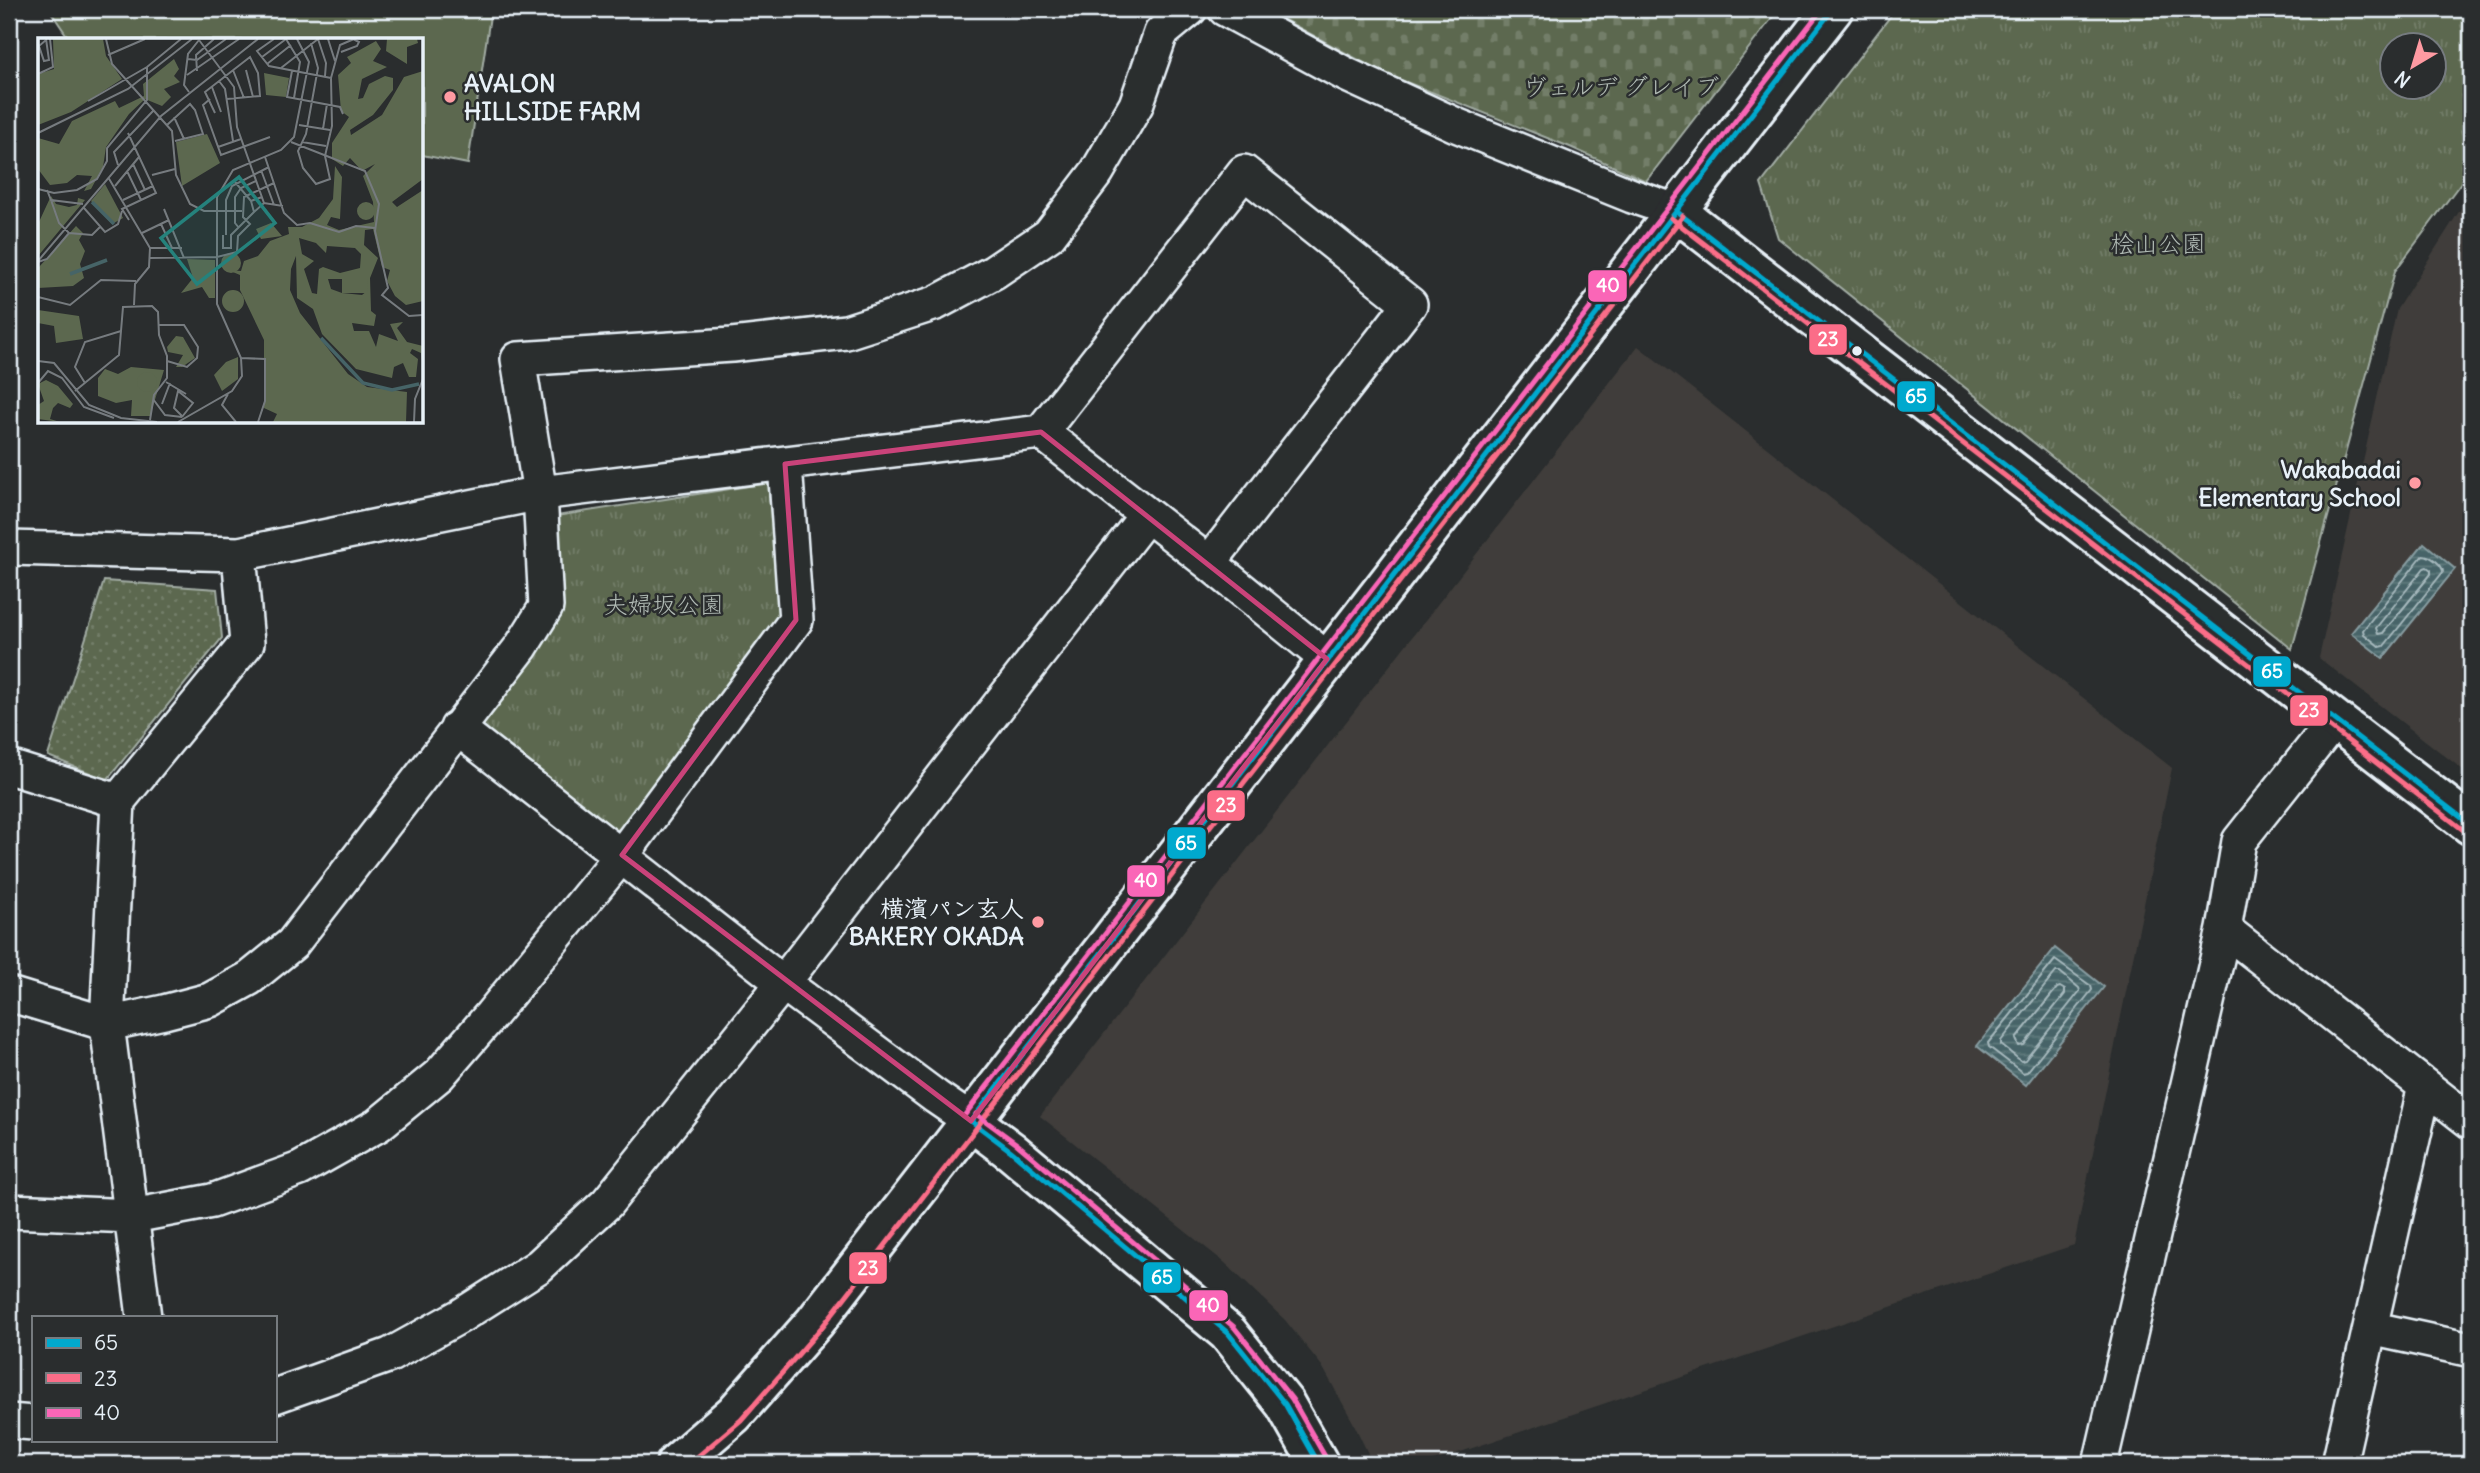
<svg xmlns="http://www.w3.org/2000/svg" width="2480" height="1473" font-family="Delius,'Klee One',sans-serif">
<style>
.built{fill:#403e3b}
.grass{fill:url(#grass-dots);stroke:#a2aca4;stroke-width:2}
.cemetery{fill:url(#cemetery-stones);stroke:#a2aca4;stroke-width:2}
.park{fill:url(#park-tufts);stroke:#a2aca4;stroke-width:2;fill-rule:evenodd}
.pitch{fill:#5c684f;stroke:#a2aca4;stroke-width:2}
.water{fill:url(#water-rules);stroke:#879ca1;stroke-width:2}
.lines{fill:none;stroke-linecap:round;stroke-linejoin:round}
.shore{stroke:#a7b9be;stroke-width:2}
.street-casing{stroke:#e8f1f8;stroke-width:38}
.secondary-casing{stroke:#e8f1f8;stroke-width:44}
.street{stroke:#2a2d2e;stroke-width:33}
.secondary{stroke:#2a2d2e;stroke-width:38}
.bus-1-casing{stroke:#2a2d2e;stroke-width:10}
.bus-2-casing{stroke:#2a2d2e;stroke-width:10}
.bus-3-casing{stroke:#2a2d2e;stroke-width:10}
.bus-1{stroke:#00a9ce;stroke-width:5}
.bus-2{stroke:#fb6d88;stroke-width:5}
.bus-3{stroke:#fa66b7;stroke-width:5}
.marked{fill:none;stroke:#ca437a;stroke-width:5;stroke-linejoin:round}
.poi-dot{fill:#ff9aa2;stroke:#2a2d2e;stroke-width:2.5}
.bus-dot{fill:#e8f1f8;stroke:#2a2d2e;stroke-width:2.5}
.labels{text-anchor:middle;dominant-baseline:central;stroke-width:5;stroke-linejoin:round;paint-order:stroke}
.poi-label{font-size:24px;font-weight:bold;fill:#e8f1f8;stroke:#2a2d2e;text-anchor:end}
.park-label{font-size:24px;fill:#b0bab4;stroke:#2a2d2e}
.inset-river{fill:none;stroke:#466467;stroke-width:3.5}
.inset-road{fill:none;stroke:#767b7f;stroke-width:2}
.view{fill:#25827c;fill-opacity:0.15;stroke:#25827c;stroke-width:3.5}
.inset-edge{fill:none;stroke:#e8f1f8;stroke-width:3.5}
.line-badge{stroke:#2a2d2e;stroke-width:2.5}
.badge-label{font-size:19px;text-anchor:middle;font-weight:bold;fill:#fff}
</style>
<defs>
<pattern id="grass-dots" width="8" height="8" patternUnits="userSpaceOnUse" patternTransform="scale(1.75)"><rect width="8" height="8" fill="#5c684f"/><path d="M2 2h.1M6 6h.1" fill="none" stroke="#737e69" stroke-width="1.8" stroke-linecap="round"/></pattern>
<pattern id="cemetery-stones" width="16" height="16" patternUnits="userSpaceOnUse" patternTransform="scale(1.75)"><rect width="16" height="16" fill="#5c684f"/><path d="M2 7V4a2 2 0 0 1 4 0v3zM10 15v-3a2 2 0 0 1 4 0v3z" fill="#737e69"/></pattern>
<pattern id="park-tufts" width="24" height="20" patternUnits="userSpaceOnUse" patternTransform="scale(1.75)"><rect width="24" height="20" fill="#5c684f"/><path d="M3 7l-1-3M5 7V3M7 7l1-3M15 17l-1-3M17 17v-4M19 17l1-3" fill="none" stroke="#737e69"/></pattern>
<pattern id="water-rules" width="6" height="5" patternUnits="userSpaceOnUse" patternTransform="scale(1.75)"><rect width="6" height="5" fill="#466467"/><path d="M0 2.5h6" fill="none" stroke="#617b7e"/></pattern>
</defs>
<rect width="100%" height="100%" fill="#2a2d2e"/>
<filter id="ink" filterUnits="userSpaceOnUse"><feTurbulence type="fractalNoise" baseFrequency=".0143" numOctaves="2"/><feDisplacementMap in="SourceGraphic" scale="14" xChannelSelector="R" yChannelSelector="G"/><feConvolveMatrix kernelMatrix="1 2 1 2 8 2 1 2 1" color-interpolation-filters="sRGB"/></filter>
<g filter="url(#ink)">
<!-- built -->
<path class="built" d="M 2471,206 L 2471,776 L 2319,658 L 2397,309 L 2462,207 Z
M 1638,346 L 2172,768 L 2074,1245 L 1425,1464 L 1373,1464 L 1353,1422 L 1322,1366 L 1285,1320 L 1224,1262 L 1040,1116 Z"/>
<!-- grass -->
<path class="grass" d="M 104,581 L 217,589 L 222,638 L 107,780 L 48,756 Z"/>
<!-- cemetery -->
<path class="cemetery" d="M 1264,9 L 1776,9 L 1776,13 L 1646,181 L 1570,147 L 1381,72 Z"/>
<!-- park -->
<path class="park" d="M 1896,9 L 2471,9 L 2471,169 L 2395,271 L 2292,649 L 1778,238 L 1761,184 ZM 2392,46 L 2434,46 L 2434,88 L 2392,88 Z
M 768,483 L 781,619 L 620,837 L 477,730 L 561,610 L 556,516 Z"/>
<!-- pitch -->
<path class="pitch" d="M 49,9 L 491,9 L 468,164 L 422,155 L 422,40 L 70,40 Z"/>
<!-- water -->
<path class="water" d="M 2424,543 L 2455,569 L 2383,658 L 2351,633 Z
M 2055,948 L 2104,987 L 2026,1085 L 1977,1046 Z"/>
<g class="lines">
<!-- shore -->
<path class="shore" d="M 2423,555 C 2430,555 2443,565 2443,572 L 2384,646 L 2380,647 L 2364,634 L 2363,630 Z
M 2427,567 L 2431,570 L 2431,574 L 2383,633 L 2378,634 L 2376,628 L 2424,568 Z
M 2055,960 L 2091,986 L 2092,990 L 2027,1072 L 2023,1073 L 1989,1047 L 1988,1043 Z
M 2056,972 L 2060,972 L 2079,988 L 2080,991 L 2025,1060 L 2021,1061 L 2001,1045 L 2001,1041 Z
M 2060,987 L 2065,990 L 2065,994 L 2024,1045 L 2019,1046 L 2016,1039 L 2057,988 Z"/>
<!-- street casing -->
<g class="street-casing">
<path id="street" d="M 1225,9 L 1347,75 L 1456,125 L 1632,196 L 1676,211
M 1041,432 L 1209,563 L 1327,659
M 9,548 L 239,554 L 540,493 L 1041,432 L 1244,172 L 1410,304 L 1209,563
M 457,728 L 783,983 L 936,1097 L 971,1121
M 9,767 L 118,801 L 247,643 L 239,554
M 118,801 L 107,1024 L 144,1317
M 2224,929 L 2471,1122
M 9,994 L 107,1024 L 164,1012 L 210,1000 L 250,978 L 292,944 L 521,647 L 546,607 L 540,493 L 518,359 L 732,345 L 846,332 L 936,303 L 994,272 L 1049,235 L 1097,172 L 1136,105 L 1161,33 L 1190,9
M 9,1211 L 133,1216 L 212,1201 L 300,1169 L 378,1125 L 439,1075 L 491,1015 L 622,855 L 796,620 L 785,464
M 2370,1328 L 2471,1350
M 275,1396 L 390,1355 L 462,1315 L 539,1266 L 607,1203 L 783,983 L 1146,516
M 9,1421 L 33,1423
M 2100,1464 L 2224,929 L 2239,841 L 2335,720
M 2339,1464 L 2425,1086"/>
</g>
<!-- secondary casing -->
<g class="secondary-casing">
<path id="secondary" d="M 1676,211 L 2471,825
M 971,1121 L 1011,1151 L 1228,1333 L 1285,1404 L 1319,1464
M 676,1464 L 734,1414 L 815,1322 L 1833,9"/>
</g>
<!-- street -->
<use href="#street" class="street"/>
<!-- secondary -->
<use href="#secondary" class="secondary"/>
<!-- bus-1 casing -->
<g class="bus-1-casing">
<path id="bus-1" d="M 1676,211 L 2471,825
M 971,1121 L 1833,9
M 971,1121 L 1011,1151 L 1228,1333 L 1285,1404 L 1319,1464"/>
</g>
<!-- bus-2 casing -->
<g class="bus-2-casing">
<path id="bus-2" d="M 1671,218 L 2466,832
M 689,1464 L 741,1420 L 822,1327 L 1683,216"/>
</g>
<!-- bus-3 casing -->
<g class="bus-3-casing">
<path id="bus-3" d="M 976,1114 L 1017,1144 L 1234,1327 L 1292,1399 L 1327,1460
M 964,1116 L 1822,9"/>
</g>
<!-- bus-1 -->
<use href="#bus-1" class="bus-1"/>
<!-- bus-2 -->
<use href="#bus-2" class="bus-2"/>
<!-- bus-3 -->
<use href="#bus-3" class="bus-3"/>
</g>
</g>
<!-- marked area -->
<path class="marked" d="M 1041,432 L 1327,659 L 971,1121 L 622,855 L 796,620 L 785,464 Z"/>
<!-- markers -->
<g class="poi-dot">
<circle cx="450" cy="97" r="7"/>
<circle cx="2415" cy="483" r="7"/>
<circle cx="1038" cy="922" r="7"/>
</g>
<circle class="bus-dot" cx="1857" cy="351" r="6"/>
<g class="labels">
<!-- poi labels -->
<g class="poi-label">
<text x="464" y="83" text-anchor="start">AVALON<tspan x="464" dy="28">HILLSIDE FARM</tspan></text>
<text x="2401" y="469">Wakabadai<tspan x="2401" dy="28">Elementary School</tspan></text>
<text x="1024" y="908">横濱パン玄人<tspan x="1024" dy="28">BAKERY OKADA</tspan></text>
</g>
<!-- park labels -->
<g class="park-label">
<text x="1621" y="86">ヴェルデ グレイブ</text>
<text x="2158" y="243">桧山公園</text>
<text x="664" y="604">夫婦坂公園</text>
</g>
</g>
<!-- overview -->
<g transform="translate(38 38)">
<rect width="385" height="385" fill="#2a2d2e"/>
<path d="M 349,1 L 379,1 L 380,5 L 369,9 L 369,26 L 348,13 ZM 338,3 L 343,11 L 335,23 L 349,29 L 324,41 L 320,61 L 325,60 L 331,46 L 347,38 L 355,40 L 355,52 L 335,77 L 312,92 L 313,97 L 344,77 L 366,39 L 385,33 L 385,141 L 354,164 L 359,169 L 385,152 L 385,263 L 368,267 L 357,258 L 349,243 L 352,232 L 344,229 L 335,191 L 327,192 L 326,207 L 340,220 L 332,240 L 333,273 L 338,277 L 336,288 L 314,285 L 316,293 L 331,293 L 338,309 L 341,296 L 360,303 L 352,286 L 365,284 L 359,290 L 369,304 L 385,308 L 385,333 L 383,315 L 374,311 L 372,315 L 380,321 L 378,339 L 371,339 L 365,325 L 356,329 L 354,340 L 318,331 L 284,296 L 275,271 L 259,260 L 258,218 L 253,231 L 252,252 L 262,275 L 310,336 L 329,349 L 369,354 L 368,384 L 235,384 L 239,376 L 226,370 L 226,302 L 202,252 L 202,237 L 190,232 L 203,233 L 206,223 L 220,218 L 232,203 L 251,196 L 250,189 L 264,189 L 281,180 L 295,161 L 297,128 L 304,139 L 302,181 L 293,179 L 289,187 L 301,192 L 336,184 L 335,164 L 325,138 L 337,126 L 324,133 L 312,120 L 305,128 L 294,121 L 294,105 L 311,79 L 303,73 L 300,37 L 313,25 L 309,19 ZM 261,200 L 278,205 L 288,215 L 289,208 L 317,210 L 323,216 L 322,230 L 302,235 L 285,229 L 281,231 L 279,256 L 274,255 L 266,231 L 276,223 L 264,216 ZM 290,241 L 328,241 L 329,253 L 324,257 L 304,255 L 293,251 ZM 136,21 L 141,31 L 136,38 L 142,44 L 126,51 L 133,59 L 124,68 L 107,61 L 91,76 L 68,109 L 65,129 L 53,151 L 46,153 L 54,138 L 39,137 L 29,145 L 12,147 L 0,131 L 0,100 L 21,106 L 34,83 L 77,63 L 81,70 L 106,58 L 105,46 ZM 67,146 L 85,180 L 74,186 L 53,163 ZM 13,158 L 18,166 L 31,169 L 39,167 L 40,160 L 47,162 L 0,218 L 0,186 ZM 38,188 L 45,195 L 41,202 L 47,213 L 42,226 L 46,240 L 35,248 L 0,250 L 1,229 ZM 8,342 L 20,348 L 35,366 L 32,370 L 20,365 L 15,370 L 12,381 L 22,384 L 0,381 L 0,367 L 6,363 L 0,346 Z" fill="#5c684f" fill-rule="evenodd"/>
<path d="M183 225a10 10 0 1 1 20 0a10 10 0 1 1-20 0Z" fill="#5c684f"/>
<path d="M 15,1 L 65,1 L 68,18 L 84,41 L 33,74 L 0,87 L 0,36 L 16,31 ZM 226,35 L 251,40 L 248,59 L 228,57 ZM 169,96 L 182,125 L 144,148 L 138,104 ZM 149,221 L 177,222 L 177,260 L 171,260 L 164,249 L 143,255 L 155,240 ZM 304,241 L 329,241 L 330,255 L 304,255 ZM184 263a11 11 0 1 1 22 0a11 11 0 1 1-22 0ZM 0,272 L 41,278 L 45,301 L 18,305 L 16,288 L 0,285 ZM 138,298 L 145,299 L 157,320 L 144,329 L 138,329 L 145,317 L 130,314 L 129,309 ZM 200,319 L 200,341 L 184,353 L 176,337 L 188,324 ZM 93,329 L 126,332 L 112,378 L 93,378 L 94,362 L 78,365 L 60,358 L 60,340 L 67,331 L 80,336 Z" fill="#5c684f"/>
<path d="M319 173a9 9 0 1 1 18 0a9 9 0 1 1-18 0ZM 233,185 L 244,198 L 223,201 L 218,191 ZM99 344a10 10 0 1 1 20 0a10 10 0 1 1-20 0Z" fill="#5c684f"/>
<path class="inset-river" d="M 54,164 L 76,186M 32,236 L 69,222M 283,300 L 325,345 L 354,352 L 381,346"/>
<path class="inset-road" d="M 68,1 L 74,26 L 134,93 L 138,137 L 152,166 L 166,173 L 204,173M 236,1 L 219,13 L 231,28 L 293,40M 248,1 L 262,24 L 256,60M 280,1 L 288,25 L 287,38M 290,1 L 297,23M 8,2 L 1,8 L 6,23 L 11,22 L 8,1M 161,2 L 196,49 L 199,89 L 226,165M 273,5 L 280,30 L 268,96 L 260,113 L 265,130 L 278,146 L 292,141 L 287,118 L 294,88 L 293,40 L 302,7 L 316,1M 303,14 L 319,8 L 321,4 L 315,1M 70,17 L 107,1M 224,19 L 248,1M 150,21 L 159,22 L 188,1M 229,26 L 253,7M 243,30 L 280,1M 195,32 L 206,60M 208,32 L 215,59M 159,33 L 158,17 L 176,1M 254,33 L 249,59 L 302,69 L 305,76M 0,36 L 15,29 L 12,1M 149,37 L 201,1M 181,43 L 187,51 L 195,103M 174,49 L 183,74M 151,54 L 146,47 L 150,16 L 161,2M 172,61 L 165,67 L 183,117 L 232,99M 50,63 L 109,29 L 143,1M 177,75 L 167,54 L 212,19 L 220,35 L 222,58 L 189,61M 136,79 L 146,101M 129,87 L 152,66 L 157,72 L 165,96 L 137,103M 261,87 L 292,92M 285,91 L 289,66M 0,95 L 90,51 L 154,1M 90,95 L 118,155 L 84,171 L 91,182M 253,104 L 327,133 L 341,166 L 337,193 L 350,250 L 344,257 L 371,278 L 385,277M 264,104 L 288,108M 180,109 L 203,101M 227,119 L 246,175 L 259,187 L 272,185 L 301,194 L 318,188 L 337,190M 95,126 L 107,152M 80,127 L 76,114 L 115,73M 223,132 L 236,167M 89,133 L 103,162M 114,137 L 137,131M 70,139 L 112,210 L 111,229 L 97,246 L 96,267M 197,144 L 213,163M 77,148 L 101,119M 0,151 L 16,155 L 39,152 L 59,141 L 69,123 L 69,110 L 109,62 L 109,29M 9,152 L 13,162 L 45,166M 13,162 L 21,185 L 31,195 L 54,197 L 62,189M 85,162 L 115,148M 46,170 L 67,194 L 80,186 L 84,173M 126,171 L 146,220M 216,174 L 213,163 L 224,159M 123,186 L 134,210M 201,190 L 197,185 L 197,159 L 203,150 L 218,143M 104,195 L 131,182M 185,197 L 185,210 L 193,210 L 193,197 L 216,174 L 226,165 L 245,168M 188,197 L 188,162 L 194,148 L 231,129M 112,210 L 144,210M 112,220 L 179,219 L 199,214 L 200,198 L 212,186 L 205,179 L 206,159 L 236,145M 0,223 L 123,78 L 220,1M 0,224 L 9,221 L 31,195M 0,259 L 32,267 L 63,242 L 98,243M 120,287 L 146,287 L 160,309 L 159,320 L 149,329 L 129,323M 203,320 L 227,321 L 227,363 L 220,384M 0,323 L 16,325 L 51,367 L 83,380 L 119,384M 128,344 L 148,356M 0,345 L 10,333 L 24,340 L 46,369 L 76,380M 47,345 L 37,329 L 47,304 L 83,293M 37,353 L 81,317 L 85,269 L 114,268 L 120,274 L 121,297 L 129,318 L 129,340 L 116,357 L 112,382M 190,356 L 184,367 L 198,384M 115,361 L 127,377 L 144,379M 124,366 L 132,345M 144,379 L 155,365 L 140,353 L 136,370 L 144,378M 140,384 L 194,353 L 204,338 L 203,320 L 179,266 L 179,159 L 195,132 L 243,112 L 256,99 L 271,24 L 259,1M 376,384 L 377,361 L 385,341"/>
<path class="view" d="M 201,139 L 237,185 L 159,246 L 123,200 Z"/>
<rect width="385" height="385" class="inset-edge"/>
</g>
<g class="line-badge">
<rect x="1587" y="269" width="41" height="34" rx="7" fill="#fa66b7"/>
<rect x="1808" y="323" width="40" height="33" rx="7" fill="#fb6d88"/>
<rect x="1896" y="380" width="40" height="33" rx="7" fill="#00a9ce"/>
<rect x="2252" y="655" width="40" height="33" rx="7" fill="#00a9ce"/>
<rect x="2289" y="694" width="40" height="33" rx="7" fill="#fb6d88"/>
<rect x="1206" y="789" width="40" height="33" rx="7" fill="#fb6d88"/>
<rect x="1166" y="826" width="41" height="34" rx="7" fill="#00a9ce"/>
<rect x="1126" y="864" width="40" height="34" rx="7" fill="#fa66b7"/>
<rect x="848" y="1251" width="40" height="34" rx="7" fill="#fb6d88"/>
<rect x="1142" y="1261" width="40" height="33" rx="7" fill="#00a9ce"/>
<rect x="1188" y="1289" width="41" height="33" rx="7" fill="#fa66b7"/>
</g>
<g class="badge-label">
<text x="1608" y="292">40</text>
<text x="1828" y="346">23</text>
<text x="1916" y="403">65</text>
<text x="2272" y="678">65</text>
<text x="2309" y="717">23</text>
<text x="1226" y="812">23</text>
<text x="1186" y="850">65</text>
<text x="1146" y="887">40</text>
<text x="868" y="1275">23</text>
<text x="1162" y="1284">65</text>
<text x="1208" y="1312">40</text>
</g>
<!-- margin -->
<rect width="2480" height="1473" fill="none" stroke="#2a2d2e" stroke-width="35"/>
<rect x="18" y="18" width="2445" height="1438" fill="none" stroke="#e8f1f8" stroke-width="2.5" filter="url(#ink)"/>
<!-- legend -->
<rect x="32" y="1316" width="245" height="126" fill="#2a2d2e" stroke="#767b7f" stroke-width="2"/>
<rect x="46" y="1338" width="35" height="10" fill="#00a9ce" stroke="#767b7f" stroke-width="2"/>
<text x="94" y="1350" font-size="21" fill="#e8f1f8">65</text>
<rect x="46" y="1373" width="35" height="10" fill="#fb6d88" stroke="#767b7f" stroke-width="2"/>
<text x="94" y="1386" font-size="21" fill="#e8f1f8">23</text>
<rect x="46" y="1408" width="35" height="10" fill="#fa66b7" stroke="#767b7f" stroke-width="2"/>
<text x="94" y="1420" font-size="21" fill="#e8f1f8">40</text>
<!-- north arrow -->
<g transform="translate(2413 66) rotate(218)"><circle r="33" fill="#2a2d2e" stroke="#767b7f" stroke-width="2"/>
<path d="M0-5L12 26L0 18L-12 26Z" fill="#ff9aa2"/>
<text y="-10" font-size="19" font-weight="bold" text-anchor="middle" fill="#e8f1f8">N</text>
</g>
</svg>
